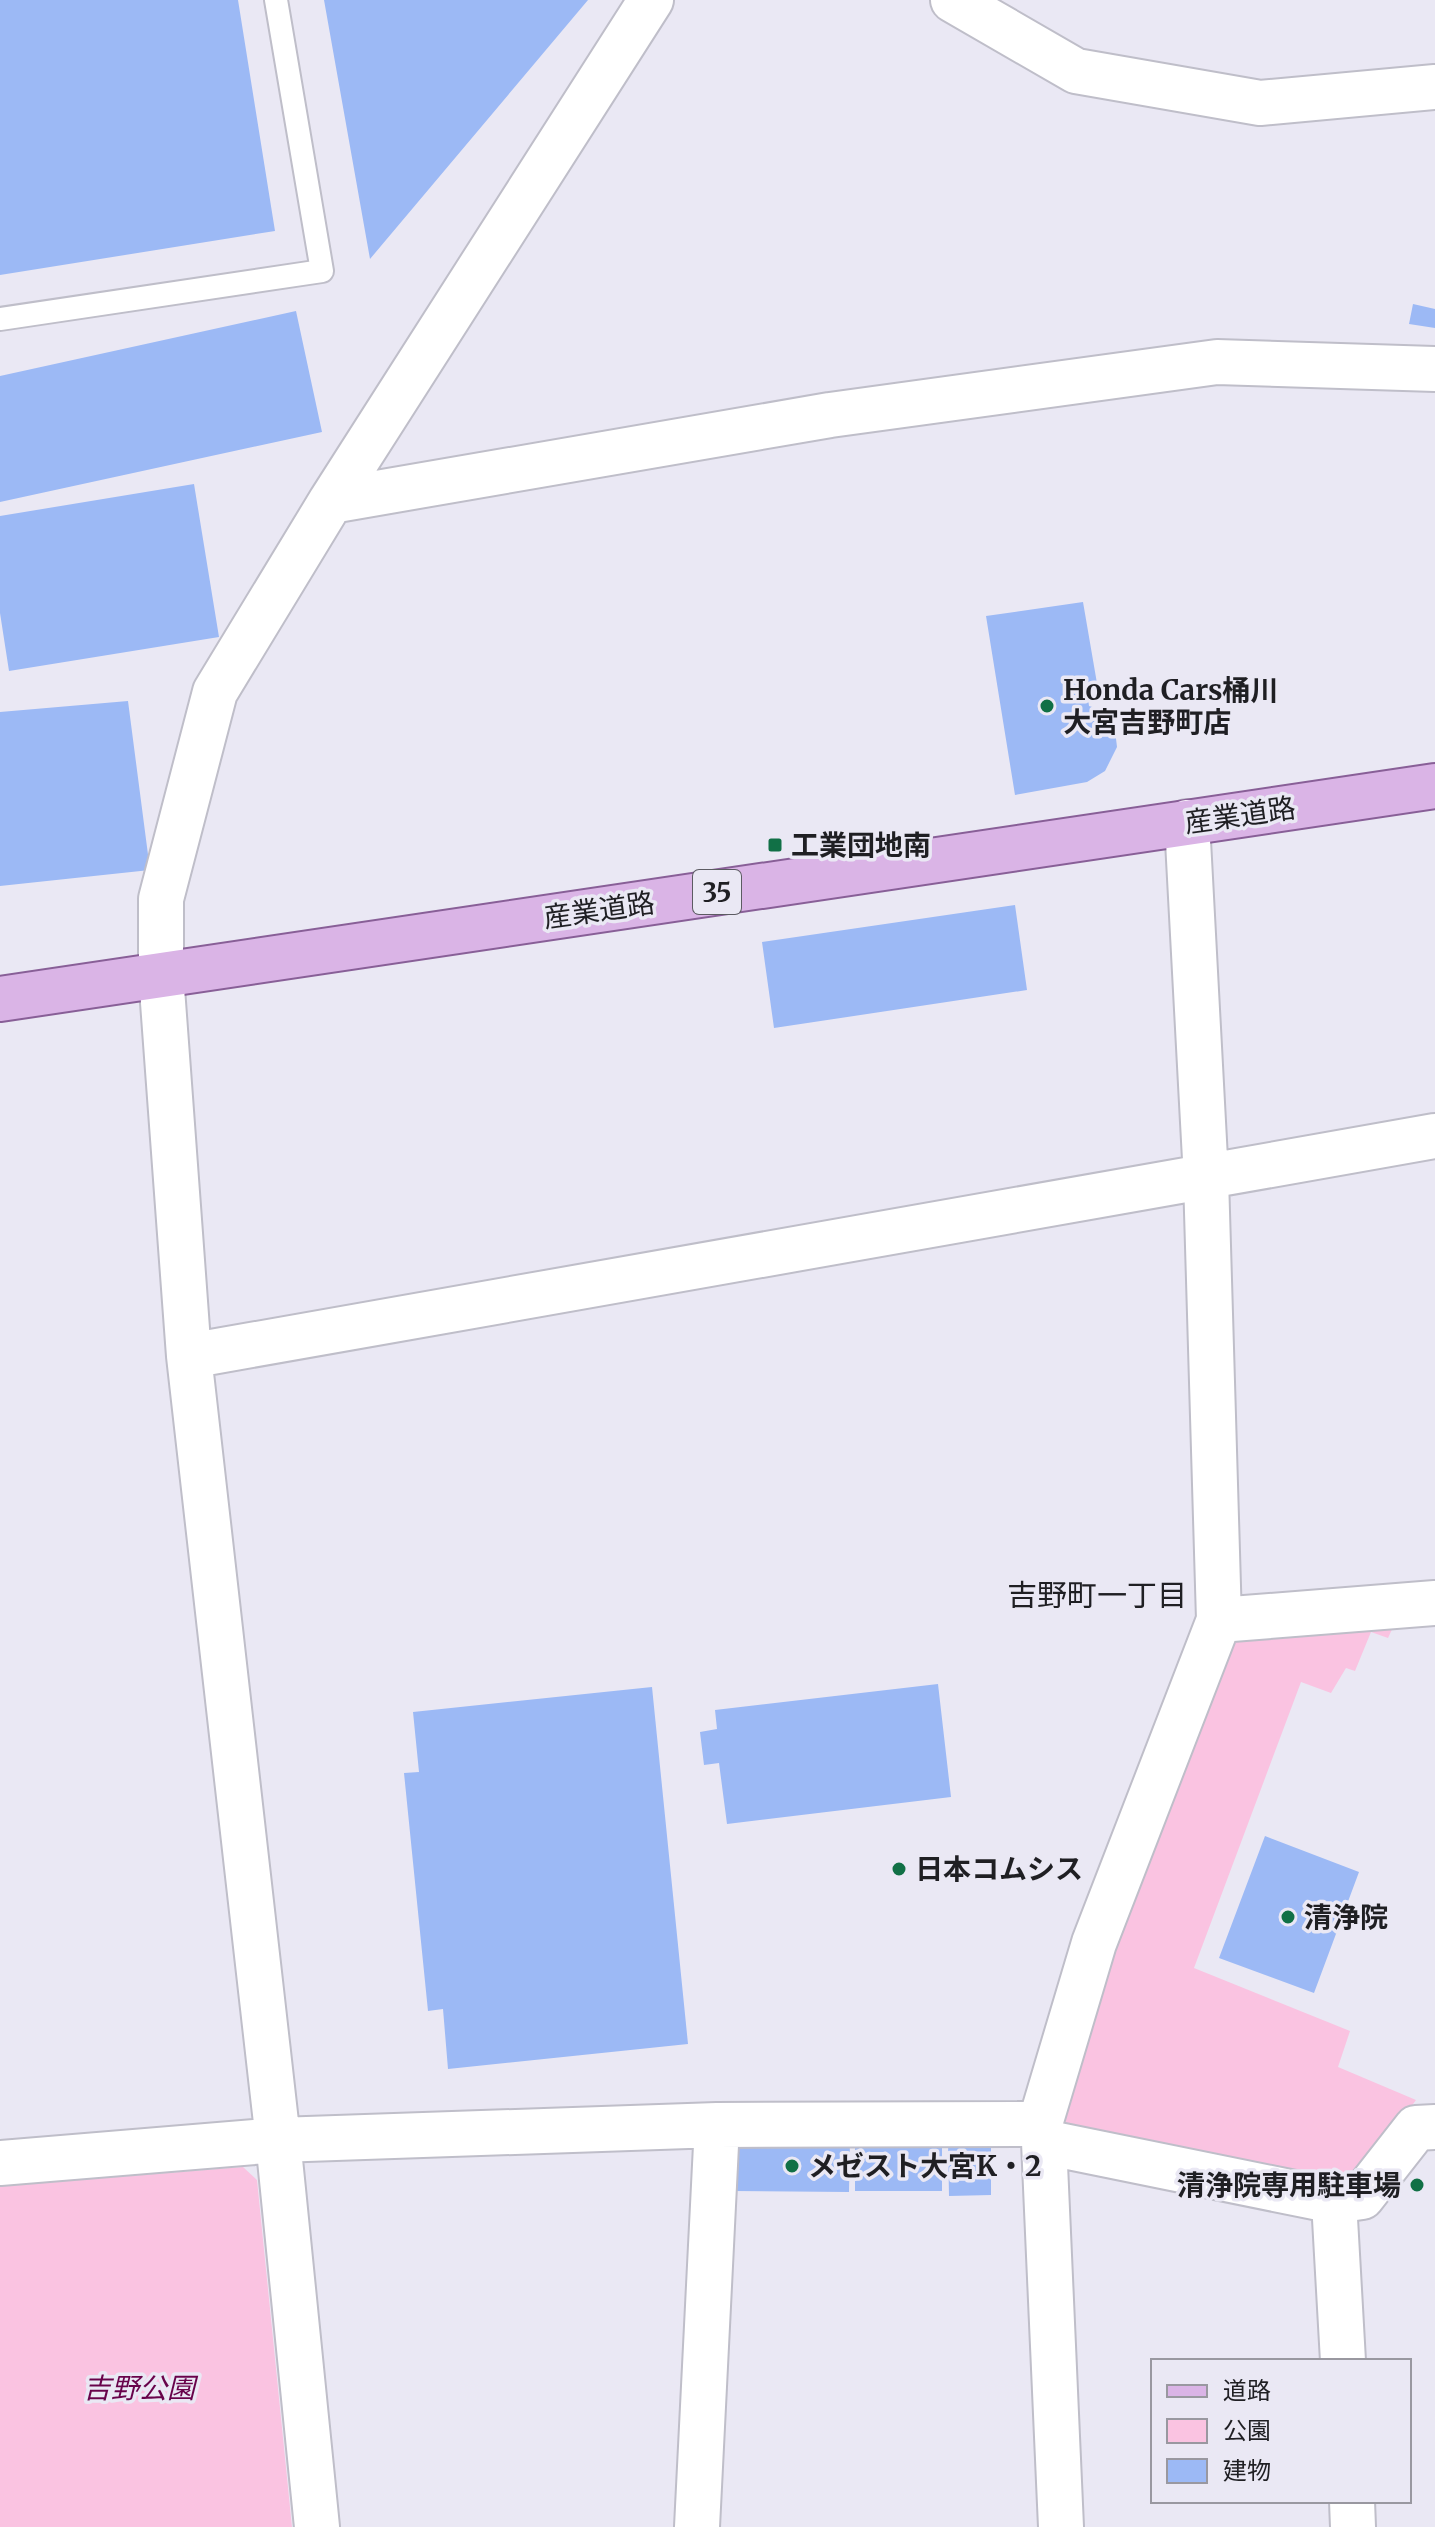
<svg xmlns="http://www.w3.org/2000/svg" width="1435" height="2527" font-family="Merriweather,'Noto Sans JP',serif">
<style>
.green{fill:#fac3e1}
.building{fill:#9cb9f5}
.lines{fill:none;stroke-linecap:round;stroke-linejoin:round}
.service-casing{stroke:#bfbec9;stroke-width:26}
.minor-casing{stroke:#bfbec9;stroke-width:48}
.primary-casing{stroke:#885f97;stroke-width:48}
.service{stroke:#fff;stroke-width:22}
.minor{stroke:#fff;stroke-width:44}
.primary{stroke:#dab4e6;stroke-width:44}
.poi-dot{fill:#117046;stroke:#eae8f4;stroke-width:3}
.labels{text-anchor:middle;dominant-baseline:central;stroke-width:7;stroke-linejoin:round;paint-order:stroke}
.shield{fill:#eae8f4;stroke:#5c5b62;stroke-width:2}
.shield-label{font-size:26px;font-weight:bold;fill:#1f1f23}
.poi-label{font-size:28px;font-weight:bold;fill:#1f1f23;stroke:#eae8f4;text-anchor:start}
.street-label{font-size:28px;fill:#1f1f23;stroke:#eae8f4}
.park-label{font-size:28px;font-style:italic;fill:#68034b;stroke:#eae8f4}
.neighbourhood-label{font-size:30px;fill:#1f1f23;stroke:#eae8f4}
</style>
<rect width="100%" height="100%" fill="#eae8f4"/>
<!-- green -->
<path class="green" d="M 1401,1610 L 1388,1638 L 1371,1632 L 1355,1671 L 1346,1668 L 1331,1693 L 1301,1682 L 1194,1968 L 1350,2031 L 1338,2067 L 1416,2100 L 1364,2172 L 1342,2186 L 1066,2128 L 1052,2110 L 1231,1625 Z
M 243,2167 L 257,2180 L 292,2527 L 0,2527 L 0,2186 Z"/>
<!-- building -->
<path class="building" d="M 0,0 L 238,0 L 275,231 L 0,275 Z
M 324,0 L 588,0 L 370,259 Z
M 1413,304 L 1435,309 L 1435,328 L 1409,324 Z
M 296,311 L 322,432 L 0,502 L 0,376 Z
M 194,484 L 219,637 L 9,671 L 0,613 L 0,516 Z
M 1083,602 L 1099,695 L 1088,698 L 1089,706 L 1102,710 L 1114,722 L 1117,747 L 1105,771 L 1087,782 L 1015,795 L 986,616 Z
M 128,701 L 150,870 L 0,886 L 0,712 Z
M 1015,905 L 1027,990 L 774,1028 L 762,942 Z
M 938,1684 L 951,1797 L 727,1824 L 719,1763 L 704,1765 L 700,1732 L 717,1729 L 715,1710 Z
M 652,1687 L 688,2044 L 448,2069 L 443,2009 L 428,2011 L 404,1773 L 419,1772 L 413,1712 Z
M 1265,1836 L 1359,1872 L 1314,1993 L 1219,1958 Z
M 734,2139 L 850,2140 L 849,2192 L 733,2191 Z
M 948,2141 L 991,2141 L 991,2195 L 949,2196 Z
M 855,2142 L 942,2142 L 942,2191 L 855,2191 Z"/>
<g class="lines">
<!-- service casing -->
<g class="service-casing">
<path id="service" d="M 0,319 L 322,271 L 276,0"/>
</g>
<!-- minor casing -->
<g class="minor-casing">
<path id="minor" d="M 953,0 L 1076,71 L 1260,103 L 1435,87
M 331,501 L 830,415 L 1217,362 L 1435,369
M 189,1356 L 1435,1136
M 1219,1620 L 1435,1603
M 1044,2142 L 1334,2201 L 1362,2197 L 1416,2128 L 1435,2127
M 0,2163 L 278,2140 L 717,2125 L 1040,2124
M 1334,2201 L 1343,2361
M 1352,2501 L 1353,2527
M 317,2527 L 278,2140 L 189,1356 L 161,975 L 161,899 L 215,692 L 331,501 L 651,0
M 697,2527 L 717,2125
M 1061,2527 L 1044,2142 L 1040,2124 L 1094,1943 L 1219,1620 L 1206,1178 L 1187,822"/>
</g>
<!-- primary casing -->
<g class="primary-casing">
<path id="primary" d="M 0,999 L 1435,786"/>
</g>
<!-- service -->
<use href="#service" class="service"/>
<!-- minor -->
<use href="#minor" class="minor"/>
<!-- primary -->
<use href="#primary" class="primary"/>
</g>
<!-- markers -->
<g class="poi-dot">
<circle cx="1047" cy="706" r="8"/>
<rect x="767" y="837" width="16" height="16" rx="4"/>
<circle cx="899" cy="1869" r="8"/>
<circle cx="1288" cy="1917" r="8"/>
<circle cx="792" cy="2166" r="8"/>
<circle cx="1417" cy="2185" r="8"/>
</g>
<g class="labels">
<!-- shield labels -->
<rect class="shield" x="693" y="870" width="48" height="44" rx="6"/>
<g class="shield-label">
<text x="717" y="892">35</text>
</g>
<!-- poi labels -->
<g class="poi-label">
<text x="1063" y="690">Honda Cars桶川<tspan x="1063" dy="32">大宮吉野町店</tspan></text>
<text x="791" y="845">工業団地南</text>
<text x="915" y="1869">日本コムシス</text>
<text x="1304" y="1917">清浄院</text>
<text x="808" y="2166">メゼスト大宮K・2</text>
<text x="1401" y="2185" text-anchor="end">清浄院専用駐車場</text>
</g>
<!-- street labels -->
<g class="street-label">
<text transform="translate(1240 815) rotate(-8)">産業道路</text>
<text transform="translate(599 910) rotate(-8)">産業道路</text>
</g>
<!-- park labels -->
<g class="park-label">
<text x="139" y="2388">吉野公園</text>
</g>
<!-- neighbourhood labels -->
<g class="neighbourhood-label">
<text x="1097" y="1595">吉野町一丁目</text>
</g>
</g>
<!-- legend -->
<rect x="1151" y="2359" width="260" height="144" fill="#eae8f4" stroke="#9998a0" stroke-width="2"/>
<rect x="1167" y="2385" width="40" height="12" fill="#dab4e6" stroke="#9998a0" stroke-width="2"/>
<text x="1223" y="2399" font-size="24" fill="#1f1f23">道路</text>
<rect x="1167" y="2419" width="40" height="24" fill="#fac3e1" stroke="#9998a0" stroke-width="2"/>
<text x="1223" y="2439" font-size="24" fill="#1f1f23">公園</text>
<rect x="1167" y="2459" width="40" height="24" fill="#9cb9f5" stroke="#9998a0" stroke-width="2"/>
<text x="1223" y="2479" font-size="24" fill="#1f1f23">建物</text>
</svg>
